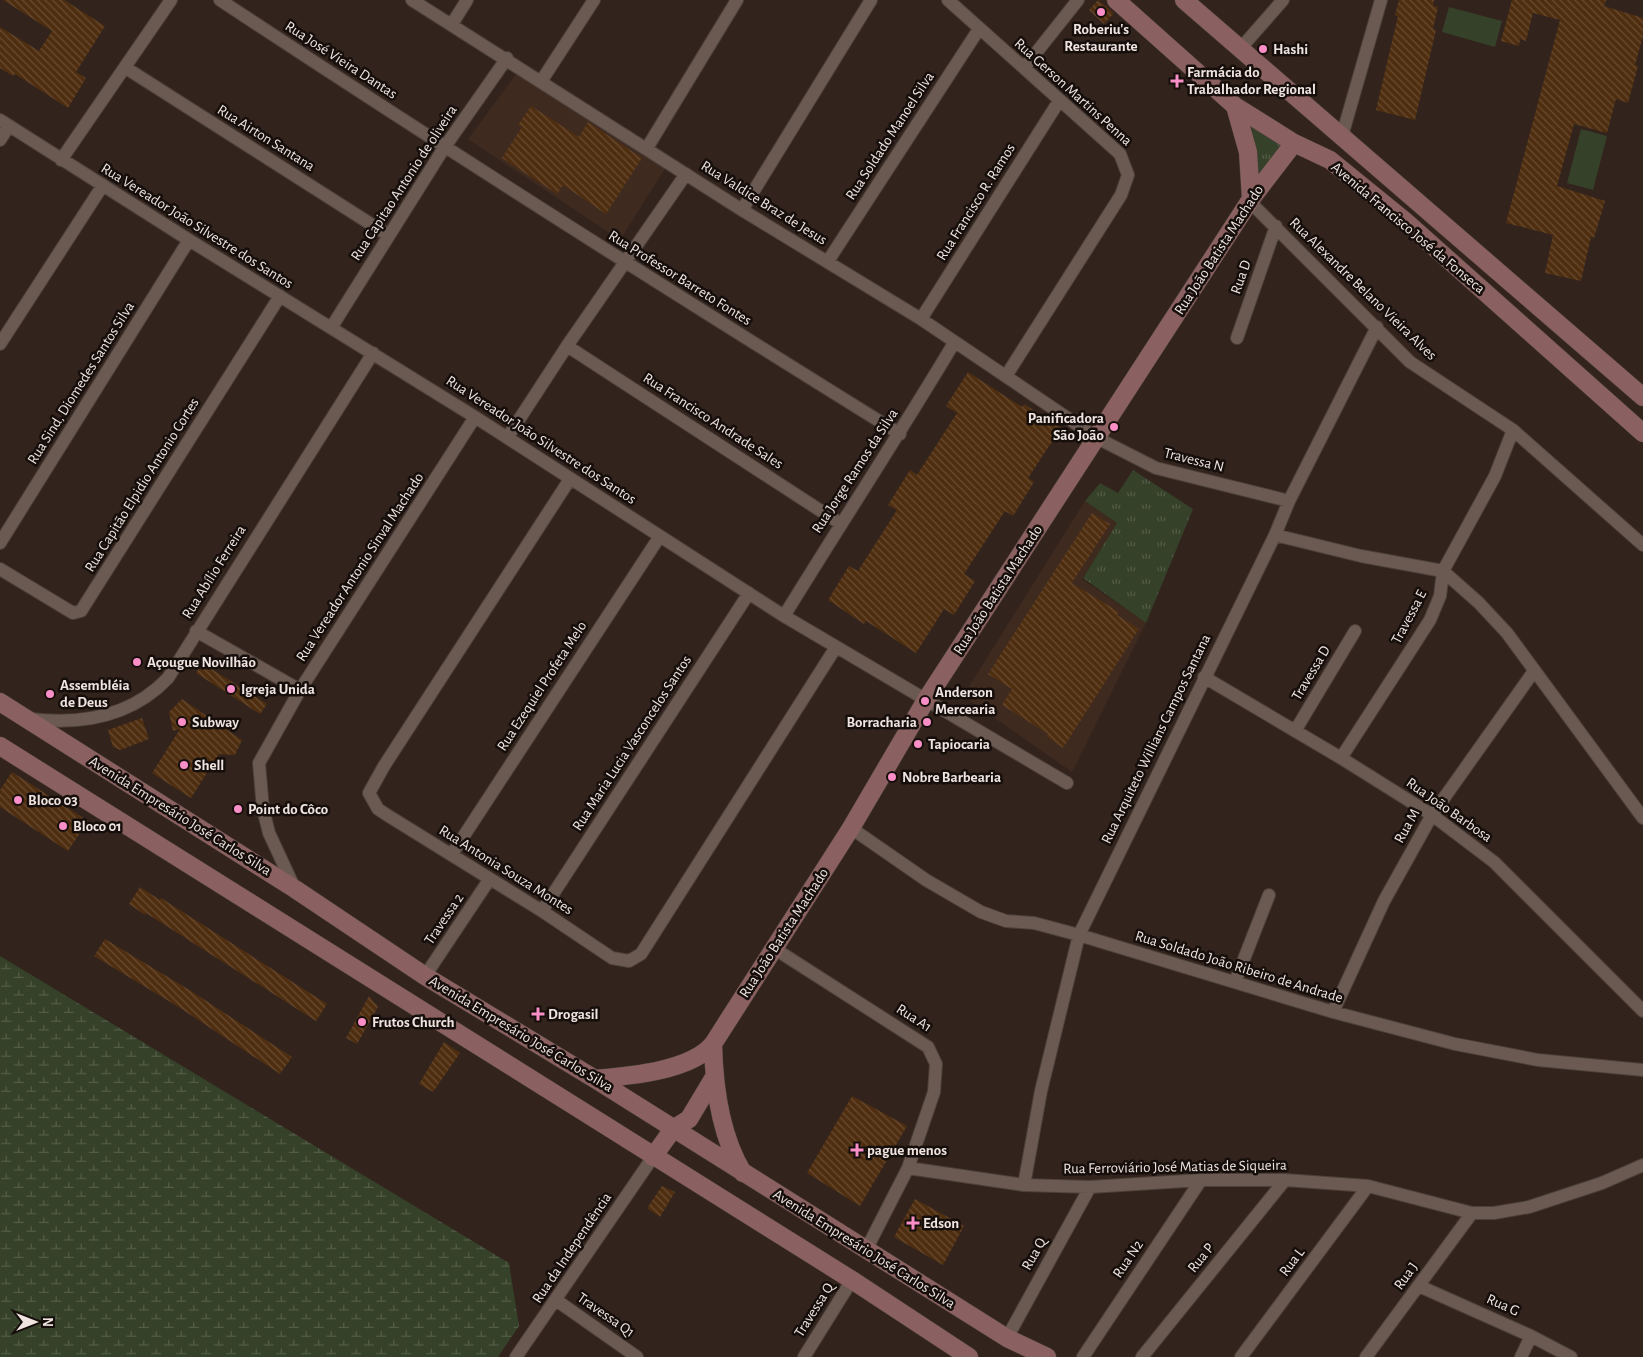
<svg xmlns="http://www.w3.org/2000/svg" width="1643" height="1357" font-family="'Alegreya Sans',sans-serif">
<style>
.built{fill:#3f2a20}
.grass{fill:url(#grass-tufts)}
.wetland{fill:url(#wetland-marsh)}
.pitch{fill:#354129}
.building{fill:url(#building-back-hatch)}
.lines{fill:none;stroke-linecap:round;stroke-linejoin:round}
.street-casing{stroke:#4c403a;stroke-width:14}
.secondary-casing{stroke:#4c403a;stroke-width:19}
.street{stroke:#6b5a52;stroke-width:12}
.secondary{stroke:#8a6160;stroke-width:18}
.poi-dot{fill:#fa8fc7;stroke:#150e0b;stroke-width:2}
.labels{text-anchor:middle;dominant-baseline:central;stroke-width:5;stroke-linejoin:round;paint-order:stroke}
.poi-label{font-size:15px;font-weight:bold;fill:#efe4df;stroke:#150e0b;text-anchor:start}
.street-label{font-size:15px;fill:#efe4df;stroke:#150e0b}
</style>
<defs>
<pattern id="grass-tufts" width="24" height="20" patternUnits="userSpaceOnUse" patternTransform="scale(1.25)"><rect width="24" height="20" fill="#354129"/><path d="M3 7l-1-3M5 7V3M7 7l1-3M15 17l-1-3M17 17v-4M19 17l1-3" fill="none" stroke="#535c48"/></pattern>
<pattern id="wetland-marsh" width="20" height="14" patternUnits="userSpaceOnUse" patternTransform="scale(1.25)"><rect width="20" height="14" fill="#354129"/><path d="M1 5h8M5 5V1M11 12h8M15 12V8" fill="none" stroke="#535c48"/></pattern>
<pattern id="building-back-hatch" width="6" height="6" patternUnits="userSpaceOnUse" patternTransform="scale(1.25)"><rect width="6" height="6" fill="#4f2e10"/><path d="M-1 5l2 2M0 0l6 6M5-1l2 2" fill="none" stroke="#694c32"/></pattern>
</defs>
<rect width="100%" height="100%" fill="#32231c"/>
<!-- built -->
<path class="built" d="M 517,73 L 666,167 L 620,240 L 468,139 Z
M 1085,501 L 1117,523 L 1082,579 L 1146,623 L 1072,772 L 963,696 Z"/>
<!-- grass -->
<path class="grass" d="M 1251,125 L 1281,145 L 1256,183 Z
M 1133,470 L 1193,509 L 1146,623 L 1083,578 L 1117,523 L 1085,501 L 1100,483 L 1118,493 Z"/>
<!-- wetland -->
<path class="wetland" d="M 0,956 L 509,1263 L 519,1326 L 498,1357 L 0,1357 Z"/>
<!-- pitch -->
<path class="pitch" d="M 1449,7 L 1502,21 L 1495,47 L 1442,32 Z
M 1581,129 L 1607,136 L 1593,190 L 1567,183 Z"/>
<!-- building -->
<path class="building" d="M 3,0 L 64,0 L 105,26 L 76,72 L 86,78 L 68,108 L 15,74 L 13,76 L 0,68 L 0,27 L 39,51 L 52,31 Z
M 1098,0 L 1114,13 L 1104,24 L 1089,10 Z
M 1399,0 L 1434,0 L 1433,6 L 1438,7 L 1433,29 L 1436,30 L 1415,120 L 1376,110 L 1398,16 L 1395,15 Z
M 1512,0 L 1606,0 L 1604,6 L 1643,18 L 1643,36 L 1635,65 L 1638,66 L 1628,103 L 1616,99 L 1607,133 L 1574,124 L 1557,186 L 1605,201 L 1594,238 L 1591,237 L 1581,281 L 1545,273 L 1553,235 L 1506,223 L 1560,20 L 1533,13 L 1526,41 L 1520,39 L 1519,46 L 1501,41 Z
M 531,106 L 579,137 L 588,122 L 642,158 L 606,214 L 563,185 L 557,194 L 502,158 L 522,127 L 518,125 Z
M 968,372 L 1022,407 L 1024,404 L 1061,428 L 1028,478 L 1034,482 L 1013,516 L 1005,511 L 964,574 L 975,581 L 954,615 L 944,609 L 916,653 L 866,621 L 864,624 L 828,600 L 849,566 L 858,571 L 897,510 L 888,505 L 910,470 L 917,475 L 957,413 L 946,406 Z
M 1092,513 L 1110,524 L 1072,583 L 1119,612 L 1117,615 L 1139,629 L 1063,748 L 1046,736 L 1048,734 L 1002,705 L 1012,689 L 988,674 Z
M 202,663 L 267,704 L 260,714 L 196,673 Z
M 182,699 L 242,740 L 235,755 L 219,754 L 191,798 L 152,773 L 180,729 L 173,731 L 169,712 Z
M 142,718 L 149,739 L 120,750 L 113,747 L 108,730 Z
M 12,772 L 88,821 L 68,851 L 0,807 L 0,790 Z
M 140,887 L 160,900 L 161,898 L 327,1004 L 316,1021 L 146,913 L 145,915 L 129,904 Z
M 105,939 L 191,991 L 292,1057 L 280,1074 L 177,1006 L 94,956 Z
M 369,996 L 378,1007 L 357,1044 L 346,1038 Z
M 444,1042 L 460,1053 L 433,1092 L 419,1084 Z
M 852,1096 L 907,1126 L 860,1206 L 807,1173 Z
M 662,1186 L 675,1192 L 660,1217 L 647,1208 Z
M 915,1199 L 964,1226 L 943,1265 L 894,1237 Z"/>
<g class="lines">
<!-- street casing -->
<g class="street-casing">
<path id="street" d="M 220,0 C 444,148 671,292 900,434
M 412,0 L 742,210 L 921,319 L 1097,438 L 1156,468 L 1289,501
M 948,0 L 1120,154 L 1128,175 L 1121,195 L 1006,376
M 452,24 L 467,0
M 1240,49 L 1283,0
M 126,68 L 388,235
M 1024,68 L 1078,0
M 542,80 L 594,0
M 0,120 L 189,240 L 475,417 L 784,616 L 1067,783
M 1342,136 L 1381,0
M 0,140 L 9,126
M 647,148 L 737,0
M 61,160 L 171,0
M 1250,202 L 1410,362 L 1513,430 L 1643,545
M 742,210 L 871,0
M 828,261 L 979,29
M 921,319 L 1059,101
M 331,328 L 444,148 L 507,58
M 1237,338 L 1276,226
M 0,344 L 103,185
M 567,346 L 841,524
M 507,438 L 567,346 L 686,174
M 570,479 L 384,766 L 369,793 L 378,809 L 387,815 L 542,911 L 612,958 L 629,961 L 641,954 L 836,647
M 1275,535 L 1361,556 L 1443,571 L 1479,603 L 1507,633 L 1643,818
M 0,543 L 189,240
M 0,569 L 73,613 L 81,611 L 280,296
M 784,616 C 840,525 899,435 954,343
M 196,631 L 300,690
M 1204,677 L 1341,758 L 1432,815 L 1494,862 L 1643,1011
M 30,719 C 81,725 131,717 168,678 L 373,353
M 1295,731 L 1355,631
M 1341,758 L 1430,620 L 1440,596 L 1443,571 L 1495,476 L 1513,430
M 851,828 L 926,880 L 981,912 L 1006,921 L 1034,923 L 1079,935 L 1333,1012 L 1455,1044 L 1538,1060 L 1643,1070
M 452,854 L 660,536
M 295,889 L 269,833 L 263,809 L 259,763 L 300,690 L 475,417
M 542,911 L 749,593
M 775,949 L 928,1047 L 936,1064 L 934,1092 L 908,1168 L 866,1250
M 425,976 L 489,880
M 1235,982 L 1269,895
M 1333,1012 L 1384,901 L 1432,815 L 1534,671
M 908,1168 L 1024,1185 L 1090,1187 L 1201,1180 L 1285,1180 L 1368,1186 L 1472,1213 L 1494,1213 L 1529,1207 L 1602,1183 L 1643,1165
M 1024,1185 L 1041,1091 L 1079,935 L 1275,535 L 1289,501 L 1377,327
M 1419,1286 L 1531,1336 L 1571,1357
M 556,1300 L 637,1357
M 1007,1338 L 1090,1187
M 516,1357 L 653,1157
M 804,1357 L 852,1280
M 1083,1357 L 1201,1180
M 1142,1357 L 1285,1180
M 1241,1357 L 1368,1186
M 1366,1357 L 1472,1213
M 1521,1357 L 1531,1336"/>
</g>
<!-- secondary casing -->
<g class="secondary-casing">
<path id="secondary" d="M 1116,0 L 1235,106 L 1294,143 L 1330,160 L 1405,221 L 1643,433
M 1184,0 L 1643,397
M 1235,106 L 1248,152 L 1251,199
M 0,702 L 295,889 L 425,976 L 595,1079 L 1007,1338 L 1047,1357
M 0,746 L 852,1280 L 969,1357
M 713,1044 C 714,1087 720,1135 743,1173
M 595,1079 C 629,1076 691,1071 713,1044 L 851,828 L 926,700 L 1251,199 L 1294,143
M 653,1157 L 673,1129 L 689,1119 L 713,1079"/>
</g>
<!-- street -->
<use href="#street" class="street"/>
<!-- secondary -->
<use href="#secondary" class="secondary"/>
</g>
<!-- markers -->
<g class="poi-dot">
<circle cx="1101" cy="12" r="5"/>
<circle cx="1263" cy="49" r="5"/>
<path d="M1174.5 73.5h5v5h5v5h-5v5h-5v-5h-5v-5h5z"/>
<circle cx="1114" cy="427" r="5"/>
<circle cx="137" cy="662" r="5"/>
<circle cx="231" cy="689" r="5"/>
<circle cx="50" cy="694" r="5"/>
<circle cx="925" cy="701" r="5"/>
<circle cx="182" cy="722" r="5"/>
<circle cx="927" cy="722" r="5"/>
<circle cx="918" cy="744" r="5"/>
<circle cx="184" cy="765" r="5"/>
<circle cx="892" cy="777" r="5"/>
<circle cx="18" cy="800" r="5"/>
<circle cx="238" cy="809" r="5"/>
<circle cx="63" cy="826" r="5"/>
<path d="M535.5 1006.5h5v5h5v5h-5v5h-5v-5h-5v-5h5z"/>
<circle cx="362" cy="1022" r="5"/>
<path d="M854.5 1142.5h5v5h5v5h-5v5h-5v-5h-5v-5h5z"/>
<path d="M910.5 1215.5h5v5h5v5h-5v5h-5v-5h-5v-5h5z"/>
</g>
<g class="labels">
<!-- poi labels -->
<g class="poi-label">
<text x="1101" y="29" text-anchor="middle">Roberiu's<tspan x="1101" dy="17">Restaurante</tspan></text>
<text x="1273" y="49">Hashi</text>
<text x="1187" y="72">Farmácia do<tspan x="1187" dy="17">Trabalhador Regional</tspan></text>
<text x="1104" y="418" text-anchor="end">Panificadora<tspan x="1104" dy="17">São João</tspan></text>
<text x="147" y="662">Açougue Novilhão</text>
<text x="60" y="685">Assembléia<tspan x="60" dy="17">de Deus</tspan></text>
<text x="241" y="689">Igreja Unida</text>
<text x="935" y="692">Anderson<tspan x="935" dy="17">Mercearia</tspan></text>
<text x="192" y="722">Subway</text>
<text x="917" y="722" text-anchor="end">Borracharia</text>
<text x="928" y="744">Tapiocaria</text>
<text x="194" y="765">Shell</text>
<text x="902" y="777">Nobre Barbearia</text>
<text x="28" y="800">Bloco 03</text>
<text x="248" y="809">Point do Côco</text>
<text x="73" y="826">Bloco 01</text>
<text x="548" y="1014">Drogasil</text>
<text x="372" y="1022">Frutos Church</text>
<text x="867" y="1150">pague menos</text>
<text x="923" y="1223">Edson</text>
</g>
<!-- street labels -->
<g class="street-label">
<text transform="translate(341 60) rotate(33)">Rua José Vieira Dantas</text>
<text transform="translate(1073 92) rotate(42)">Rua Gerson Martins Penna</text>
<text transform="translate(890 136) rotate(-57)">Rua Soldado Manoel Silva</text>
<text transform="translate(266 138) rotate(32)">Rua Airton Santana</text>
<text transform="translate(404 183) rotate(-57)">Rua Capitao Antonio de oliveira</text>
<text transform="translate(976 202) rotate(-58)">Rua Francisco R. Ramos</text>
<text transform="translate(764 203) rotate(32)">Rua Valdice Braz de Jesus</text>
<text transform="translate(197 226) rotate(32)">Rua Vereador João Silvestre dos Santos</text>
<text transform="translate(1408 228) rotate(40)">Avenida Francisco José da Fonseca</text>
<text transform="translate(1219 250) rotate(-57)">Rua João Batista Machado</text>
<text transform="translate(1241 277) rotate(-71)">Rua D</text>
<text transform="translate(680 278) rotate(32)">Rua Professor Barreto Fontes</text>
<text transform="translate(1363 289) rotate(44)">Rua Alexandre Belano Vieira Alves</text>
<text transform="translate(81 383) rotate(-58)">Rua Sind, Diomedes Santos Silva</text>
<text transform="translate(713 421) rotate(33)">Rua Francisco Andrade Sales</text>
<text transform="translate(541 440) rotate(33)">Rua Vereador João Silvestre dos Santos</text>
<text transform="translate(1194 460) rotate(14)">Travessa N</text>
<text transform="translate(855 471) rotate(-57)">Rua Jorge Ramos da Silva</text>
<text transform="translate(142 485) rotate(-58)">Rua Capitão Elpidio Antonio Cortes</text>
<text transform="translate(360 567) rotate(-57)">Rua Vereador Antonio Sinval Machado</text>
<text transform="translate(214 572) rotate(-58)">Rua Abílio Ferreira</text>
<text transform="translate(998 590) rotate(-57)">Rua João Batista Machado</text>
<text transform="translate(1409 617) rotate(-62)">Travessa E</text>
<text transform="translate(1311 673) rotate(-59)">Travessa D</text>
<text transform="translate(542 686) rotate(-57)">Rua Ezequiel Profeta Melo</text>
<text transform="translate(1156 739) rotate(-64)">Rua Arquiteto Willians Campos Santana</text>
<text transform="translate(632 743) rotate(-57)">Rua Maria Lucia Vasconcelos Santos</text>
<text transform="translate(1449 810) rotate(35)">Rua João Barbosa</text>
<text transform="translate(180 816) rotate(32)">Avenida Empresário José Carlos Silva</text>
<text transform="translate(1407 826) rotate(-61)">Rua M</text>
<text transform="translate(506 870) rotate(32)">Rua Antonia Souza Montes</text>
<text transform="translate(444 919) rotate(-56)">Travessa 2</text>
<text transform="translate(784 933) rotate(-57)">Rua João Batista Machado</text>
<text transform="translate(1239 967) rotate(17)">Rua Soldado João Ribeiro de Andrade</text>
<text transform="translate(914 1018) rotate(33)">Rua A1</text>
<text transform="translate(521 1034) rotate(31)">Avenida Empresário José Carlos Silva</text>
<text transform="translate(1175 1167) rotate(-1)">Rua Ferroviário José Matias de Siqueira</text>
<text transform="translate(572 1248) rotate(-56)">Rua da Independência</text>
<text transform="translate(864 1249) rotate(32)">Avenida Empresário José Carlos Silva</text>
<text transform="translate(1034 1254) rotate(-61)">Rua Q</text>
<text transform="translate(1201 1258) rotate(-51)">Rua P</text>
<text transform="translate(1128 1259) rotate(-56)">Rua N2</text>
<text transform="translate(1292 1262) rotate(-53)">Rua L</text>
<text transform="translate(1406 1276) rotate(-54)">Rua J</text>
<text transform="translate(1503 1305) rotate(24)">Rua G</text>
<text transform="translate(814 1310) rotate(-58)">Travessa Q</text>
<text transform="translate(606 1315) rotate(35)">Travessa Q1</text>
</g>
</g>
<!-- north arrow -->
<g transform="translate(35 1322) rotate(90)" stroke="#150e0b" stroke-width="4" paint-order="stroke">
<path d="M0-4L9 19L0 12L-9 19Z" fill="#efe4df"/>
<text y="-8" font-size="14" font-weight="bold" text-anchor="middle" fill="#efe4df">N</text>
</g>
</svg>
